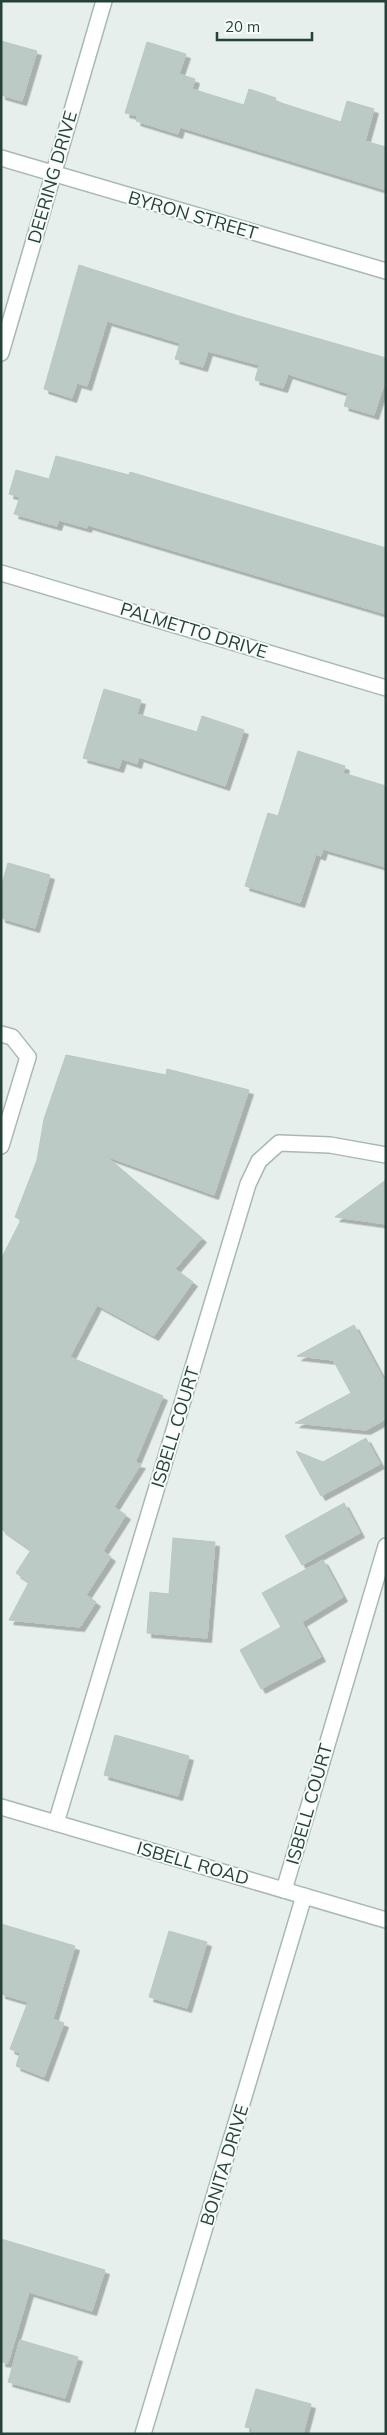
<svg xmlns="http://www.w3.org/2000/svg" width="387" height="2435" font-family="Mulish,sans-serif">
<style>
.building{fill:#bbcac4;stroke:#b8c9c2;filter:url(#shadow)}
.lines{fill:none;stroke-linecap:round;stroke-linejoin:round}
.service-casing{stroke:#a8b8b2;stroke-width:18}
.minor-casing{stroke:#a8b8b2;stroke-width:18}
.tertiary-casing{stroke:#a8b8b2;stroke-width:18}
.service{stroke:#fff;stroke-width:15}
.minor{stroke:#fff;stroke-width:15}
.tertiary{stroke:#fff;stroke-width:15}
.labels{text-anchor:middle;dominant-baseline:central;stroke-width:4;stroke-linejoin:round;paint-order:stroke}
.street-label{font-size:18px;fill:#24423a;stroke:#f7fbf9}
</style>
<defs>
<filter id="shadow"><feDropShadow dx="4.5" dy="4.5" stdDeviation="0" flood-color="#0004"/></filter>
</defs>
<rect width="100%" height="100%" fill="#e6efeb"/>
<!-- building -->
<path class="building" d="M 1,41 L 37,51 L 22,101 L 1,95 Z
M 147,42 L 186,54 L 179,74 L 195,79 L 192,89 L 244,105 L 249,89 L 276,98 L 275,101 L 341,122 L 347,101 L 374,109 L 365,141 L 386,147 L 386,190 L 180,127 L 178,134 L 136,121 L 138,116 L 125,113 Z
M 79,265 L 239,316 L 386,358 L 386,378 L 374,415 L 344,406 L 348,393 L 288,374 L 283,388 L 255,380 L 259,365 L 208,351 L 203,367 L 175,359 L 180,343 L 107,321 L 87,386 L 77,383 L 72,398 L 44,389 Z
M 56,456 L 129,475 L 130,472 L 386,548 L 386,614 L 88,525 L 87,528 L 59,520 L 57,526 L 14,514 L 20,497 L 9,494 L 16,470 L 49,479 Z
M 104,689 L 141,700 L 137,714 L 197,732 L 202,716 L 244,730 L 225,786 L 139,757 L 137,764 L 122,759 L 119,768 L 83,758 Z
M 298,751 L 345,766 L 343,773 L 386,786 L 386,867 L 323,849 L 321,856 L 316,854 L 300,903 L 245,886 L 268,813 L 278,816 Z
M 8,863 L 50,875 L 35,928 L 1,918 L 1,887 Z
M 66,1055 L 166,1075 L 167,1069 L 249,1090 L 214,1195 L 106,1156 L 202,1238 L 175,1269 L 193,1282 L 154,1336 L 97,1305 L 70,1357 L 163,1396 L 135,1463 L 141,1464 L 114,1507 L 126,1515 L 103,1551 L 111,1557 L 86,1595 L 96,1602 L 80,1627 L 9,1620 L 29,1582 L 16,1573 L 31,1550 L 1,1529 L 1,1259 L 21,1220 L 15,1217 L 37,1160 L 44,1119 Z
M 386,1180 L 386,1224 L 335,1217 Z
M 354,1325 L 386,1384 L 386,1419 L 366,1430 L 295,1423 L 351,1393 L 333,1360 L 297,1356 Z
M 366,1438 L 380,1464 L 321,1496 L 296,1451 L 323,1462 Z
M 344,1503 L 360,1533 L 302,1565 L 285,1536 Z
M 173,1538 L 215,1542 L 207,1638 L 147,1633 L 150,1592 L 169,1594 Z
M 323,1560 L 343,1597 L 302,1622 L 321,1657 L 261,1689 L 240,1650 L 281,1627 L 262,1593 Z
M 115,1735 L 189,1756 L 178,1796 L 104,1775 Z
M 1,1924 L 75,1946 L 53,2019 L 64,2023 L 44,2077 L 16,2066 L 20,2053 L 10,2049 L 28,2002 L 1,1994 Z
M 169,1931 L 207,1942 L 187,2008 L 149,1997 Z
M 1,2239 L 105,2270 L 92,2311 L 29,2292 L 8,2363 L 1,2362 Z
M 20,2340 L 78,2357 L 65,2398 L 8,2382 Z
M 256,2389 L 311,2404 L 303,2434 L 251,2434 L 253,2429 L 245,2427 Z"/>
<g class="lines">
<!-- service casing -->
<g class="service-casing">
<path id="service" d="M 1,1034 L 12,1037 L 28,1057"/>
</g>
<!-- minor casing -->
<g class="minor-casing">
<path id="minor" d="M 1,158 L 386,271
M 1,353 L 104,1
M 1,573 L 386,688
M 1,1146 L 28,1057
M 56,1823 L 248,1184 L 259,1161 L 279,1143 L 330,1145 L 386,1155
M 284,1890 L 386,1546
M 143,2434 L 304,1896"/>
</g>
<!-- tertiary casing -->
<g class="tertiary-casing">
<path id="tertiary" d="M 1,1807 L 386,1920"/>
</g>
<!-- service -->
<use href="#service" class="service"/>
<!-- minor -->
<use href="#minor" class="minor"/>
<!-- tertiary -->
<use href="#tertiary" class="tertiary"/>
</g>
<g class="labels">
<!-- street labels -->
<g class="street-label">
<text transform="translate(52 177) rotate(-74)">DEERING DRIVE</text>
<text transform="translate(193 215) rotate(16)">BYRON STREET</text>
<text transform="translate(194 630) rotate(17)">PALMETTO DRIVE</text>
<text transform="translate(175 1427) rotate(-73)">ISBELL COURT</text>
<text transform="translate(309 1804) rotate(-74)">ISBELL COURT</text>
<text transform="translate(193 1863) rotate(16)">ISBELL ROAD</text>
<text transform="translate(224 2165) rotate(-73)">BONITA DRIVE</text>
</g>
</g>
<!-- border -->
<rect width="387" height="2435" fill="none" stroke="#24423a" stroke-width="5"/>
<!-- scale -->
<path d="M217 32v8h95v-8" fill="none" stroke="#24423a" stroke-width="2.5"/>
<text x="225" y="32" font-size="15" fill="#24423a" stroke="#f7fbf9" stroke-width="4" paint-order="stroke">20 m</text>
</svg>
